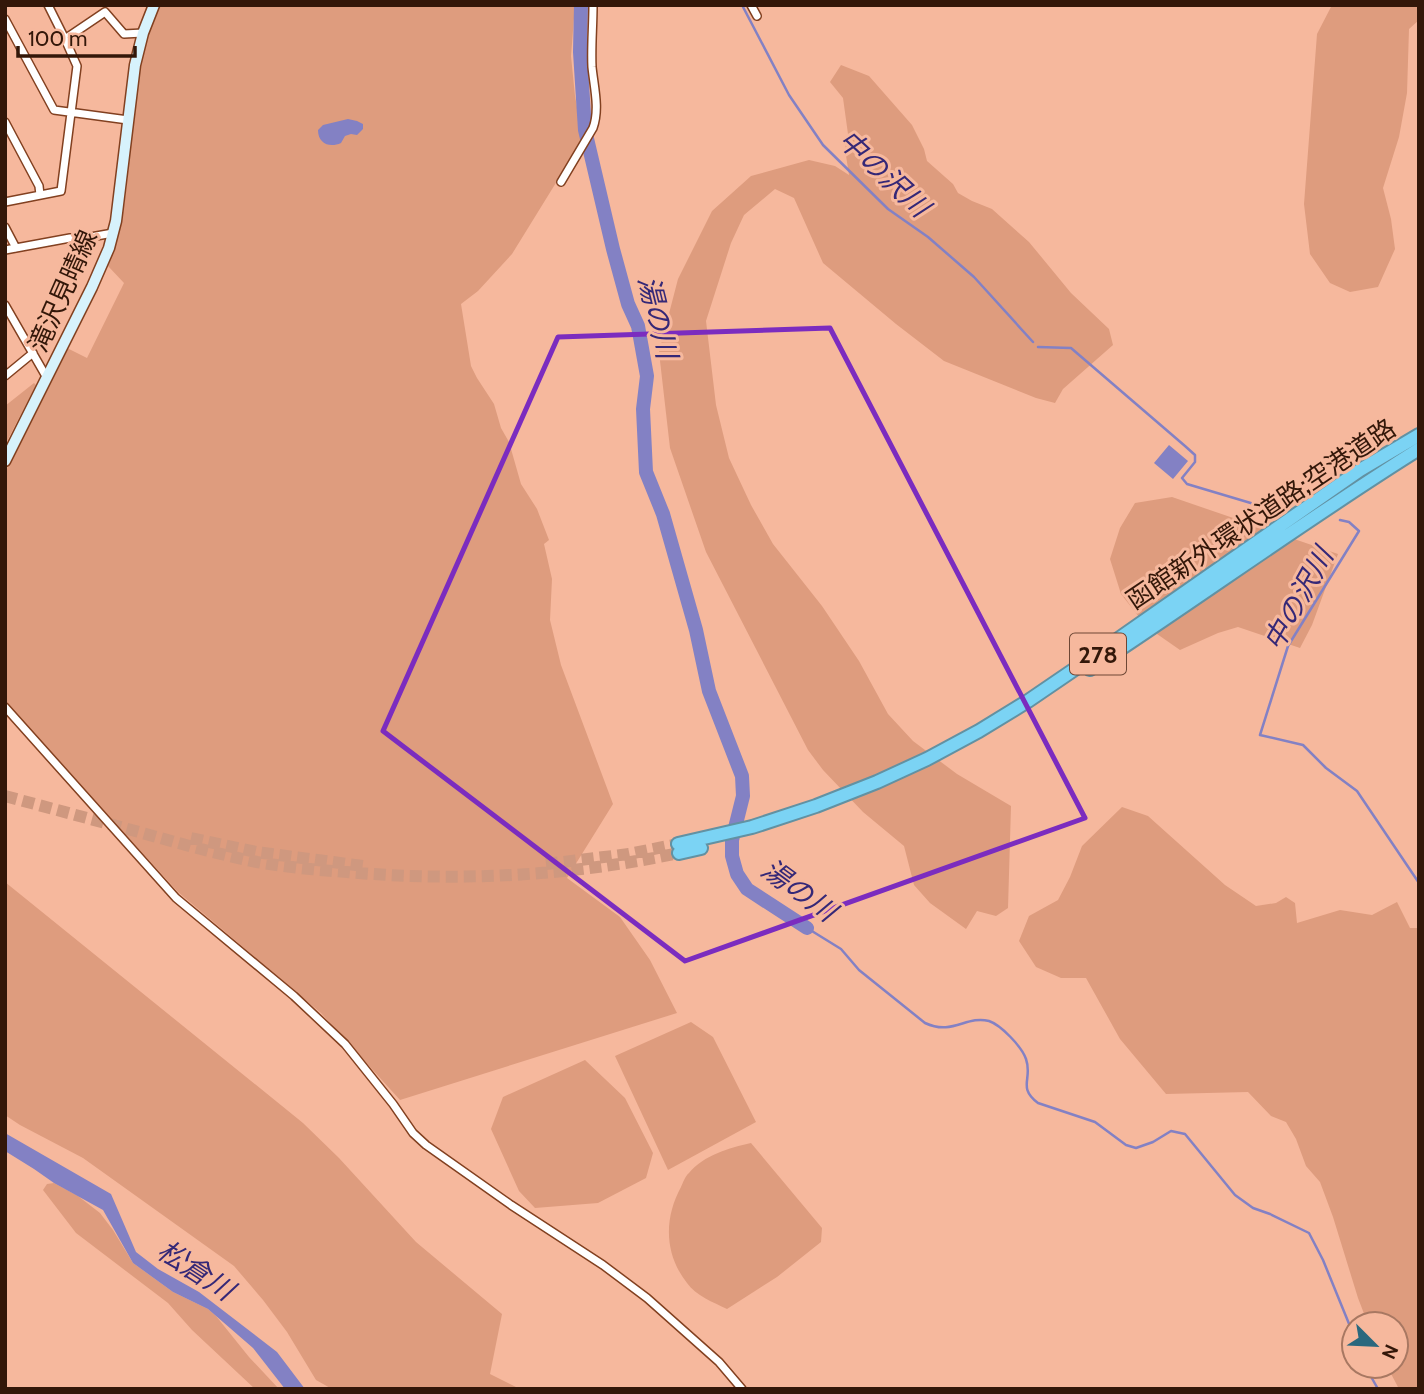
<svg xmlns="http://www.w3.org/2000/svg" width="1424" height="1394" font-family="Cabin,'Noto Sans JP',sans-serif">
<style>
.green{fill:#de9c7e}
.water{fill:#8381c4}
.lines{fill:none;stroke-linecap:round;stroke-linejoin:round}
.stream{stroke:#8381c4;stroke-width:2.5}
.river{stroke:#8381c4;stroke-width:14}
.highway-tunnel{stroke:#cf987f;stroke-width:12;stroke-dasharray:12 6;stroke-linecap:butt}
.street-casing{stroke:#824020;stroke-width:10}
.secondary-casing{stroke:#824020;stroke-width:13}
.highway-casing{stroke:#6291a2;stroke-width:16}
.street{stroke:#fff;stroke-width:7}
.secondary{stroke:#d7f2fc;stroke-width:10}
.highway{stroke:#7bd3f4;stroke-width:12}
.marked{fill:none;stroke:#7b2cbf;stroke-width:5;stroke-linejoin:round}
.labels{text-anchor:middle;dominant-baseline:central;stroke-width:6;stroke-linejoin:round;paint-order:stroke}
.shield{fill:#f6b89d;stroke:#6e4735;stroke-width:2}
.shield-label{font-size:24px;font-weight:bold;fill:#331709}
.street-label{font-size:26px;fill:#331709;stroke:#f6b89d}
.water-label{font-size:28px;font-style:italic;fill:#352877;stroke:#f6b89d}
</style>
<rect width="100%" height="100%" fill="#f6b89d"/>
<!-- green -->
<path class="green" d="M 159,5 L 575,5 L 571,56 L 575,96 L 583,139 L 512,254 L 478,291 L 461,304 L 471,366 L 477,378 L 494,404 L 501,428 L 509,442 L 521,484 L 537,509 L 549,540 L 544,544 L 552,579 L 550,620 L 561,665 L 613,804 L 567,878 L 620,917 L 650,960 L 677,1013 L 400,1100 L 321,1013 L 178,892 L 5,702 L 5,473 L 67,348 L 87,358 L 124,283 L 108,266 C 113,250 118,235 122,219 C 135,148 128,72 159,5 Z
M 1332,5 L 1419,5 L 1419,20 L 1409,29 L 1407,93 L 1399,137 L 1383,188 L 1391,219 L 1395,249 L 1378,287 L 1350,292 L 1330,283 L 1310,254 L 1304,204 L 1317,34 Z
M 841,65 L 869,76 L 912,125 L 924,149 L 927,161 L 953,184 L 958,193 L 972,201 L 992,209 L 1029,242 L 1071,293 L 1109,329 L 1113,345 L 1063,389 L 1055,403 L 1036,398 L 944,361 L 896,324 L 823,263 L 794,198 L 775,189 L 744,215 L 731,243 L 706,321 L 716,405 L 729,458 L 751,505 L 773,544 L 822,606 L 859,661 L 888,714 L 913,741 L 957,774 L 1011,806 L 1008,908 L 996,916 L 977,911 L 966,929 L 930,903 L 914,885 L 904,846 L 863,812 L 823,770 L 808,750 L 706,552 L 670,448 L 659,352 L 678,279 L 712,211 L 751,176 L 809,160 L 835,166 L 849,175 L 845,149 L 848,134 L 843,98 L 830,82 Z
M 34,383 L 36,385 L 5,445 L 5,406 Z
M 1172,497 L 1338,554 L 1312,625 L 1300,648 L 1238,627 L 1218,633 L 1180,650 L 1147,627 L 1121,594 L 1110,559 L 1120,528 L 1135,503 Z
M 1122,807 L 1148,816 L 1225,885 L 1256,906 L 1276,903 L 1286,897 L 1295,903 L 1297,923 L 1340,910 L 1372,915 L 1397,902 L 1410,928 L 1419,928 L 1419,1389 L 1399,1389 L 1387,1366 L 1396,1366 L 1396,1324 L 1368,1324 L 1358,1298 L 1333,1217 L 1320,1182 L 1306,1166 L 1296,1139 L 1286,1122 L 1271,1116 L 1248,1092 L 1166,1094 L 1120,1039 L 1086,978 L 1061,978 L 1036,967 L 1019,941 L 1029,916 L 1058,900 L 1070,877 L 1082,846 Z
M 5,882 L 303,1123 L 339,1158 L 416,1242 L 502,1314 L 490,1374 L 520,1389 L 332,1389 L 316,1380 L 287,1332 L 263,1300 L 234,1266 L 83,1158 L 20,1125 L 5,1115 Z
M 691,1022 L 713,1037 L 756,1122 L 668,1170 L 615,1056 Z
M 585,1060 L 625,1098 L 653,1153 L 646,1178 L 598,1203 L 535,1208 L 519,1191 L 491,1129 L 503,1097 Z
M 751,1143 L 822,1228 L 821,1242 L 777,1277 L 727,1309 C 713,1302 696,1296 687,1283 C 664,1254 664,1218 681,1187 C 683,1183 685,1176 689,1173 C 704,1155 729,1148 751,1143 Z
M 54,1183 L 78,1196 L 100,1213 L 113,1230 L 133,1263 L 173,1292 L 208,1309 L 216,1316 L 249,1357 L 279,1389 L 255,1389 L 192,1330 L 168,1303 L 76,1233 L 43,1190 L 47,1184 Z"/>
<!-- water -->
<path class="water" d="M 348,119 L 357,121 L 363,124 L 363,129 L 357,135 L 351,134 L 345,136 L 341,143 C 330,148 318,144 318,130 L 323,125 Z
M 1169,445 L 1188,461 L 1173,479 L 1154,463 Z
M 5,1133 L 111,1194 L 136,1252 L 158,1269 L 199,1292 L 277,1352 L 305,1389 L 285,1389 L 253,1348 L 208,1309 L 173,1292 L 133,1263 L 103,1210 L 54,1183 L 34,1169 L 5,1151 Z"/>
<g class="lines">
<!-- stream -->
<path class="stream" d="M 742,5 L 789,95 L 823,145 L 888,209 L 928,237 L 974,277 L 1033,342
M 1038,347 L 1071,348 L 1185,446 L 1195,455 L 1195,462 L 1182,478 L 1187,484 L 1274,510
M 1340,520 L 1349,522 L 1359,531 L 1288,646 L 1260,735 L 1303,745 L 1326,768 L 1357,791 L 1419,883
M 807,928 L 841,949 L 859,970 L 925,1023 C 953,1036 966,1015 989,1021 C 1001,1025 1022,1047 1026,1059 C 1033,1079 1017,1087 1038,1103 L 1095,1122 L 1126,1145 L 1136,1148 L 1153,1142 L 1171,1131 L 1185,1134 L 1235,1195 L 1253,1208 L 1270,1214 L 1309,1233 L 1323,1260 L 1354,1336
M 1365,1366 L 1378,1389"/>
<!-- river -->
<path class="river" d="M 581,5 L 580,52 L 585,130 L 613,249 L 628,304 L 638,326 L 647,376 L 643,409 L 646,472 L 663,514 L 696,630 L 709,691 L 742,776 L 743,796 L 732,840 L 732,856 L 737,874 L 747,889 L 807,928"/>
<!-- highway-tunnel -->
<path class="highway-tunnel" d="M 5,796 C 50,808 94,820 139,832 C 178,843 217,854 257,862 C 286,867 317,870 347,872 C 458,882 570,876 679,853
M 191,838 L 256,852 L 363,866
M 546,864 L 629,854 L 678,844"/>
<!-- street casing -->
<g class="street-casing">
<path id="street" d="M 751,5 L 757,16
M 5,19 L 54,110 L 128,120
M 65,39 L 105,12 L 124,34 L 143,33
M 5,122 L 39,186 L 40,195
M 561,182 L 593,128 C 600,109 594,87 592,67 C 591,47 593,26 593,5
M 5,202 L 61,191 L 77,66 L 65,39 L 48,5
M 5,227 L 16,248
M 5,250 L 70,238 L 85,238 L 113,233
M 5,305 L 47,378
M 5,376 L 33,353
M 5,707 L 176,898 L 294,996 L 345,1044 L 393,1104 L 413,1133 L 426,1145 L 511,1205 L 603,1265 L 647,1298 L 719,1362 L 742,1389"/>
</g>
<!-- secondary casing -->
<g class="secondary-casing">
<path id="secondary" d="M 5,461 L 92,287 L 109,248 L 116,221 L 135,65 L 143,33 L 154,5"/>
</g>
<!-- highway casing -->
<g class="highway-casing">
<path id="highway" d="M 1090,669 C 1200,597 1307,519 1419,449
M 678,844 L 752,827 L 816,806 L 877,782 L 927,759 L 979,731 L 1028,701 L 1094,656 L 1360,470 L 1419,435
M 679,853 L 701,848"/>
</g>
<!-- street -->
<use href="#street" class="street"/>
<!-- secondary -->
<use href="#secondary" class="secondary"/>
<!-- highway -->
<use href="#highway" class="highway"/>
</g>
<!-- marked area -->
<path class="marked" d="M 830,328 L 1085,818 L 685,961 L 383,731 L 558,337 Z"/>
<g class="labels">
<!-- shield labels -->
<rect class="shield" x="1070" y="633.5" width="56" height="41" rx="5"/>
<g class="shield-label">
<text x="1098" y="654">278</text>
</g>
<!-- street labels -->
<g class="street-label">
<text transform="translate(63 291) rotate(-66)">滝沢見晴線</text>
<text transform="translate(1261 514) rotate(-34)">函館新外環状道路;空港道路</text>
</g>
<!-- water labels -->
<g class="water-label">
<text transform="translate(884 173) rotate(43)">中の沢川</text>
<text transform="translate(658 317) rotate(76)">湯の川</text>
<text transform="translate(1298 599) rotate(-61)">中の沢川</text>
<text transform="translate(799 890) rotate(36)">湯の川</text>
<text transform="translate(196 1270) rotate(33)">松倉川</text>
</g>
</g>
<!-- border -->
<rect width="1424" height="1394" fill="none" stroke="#331709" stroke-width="14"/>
<!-- north arrow -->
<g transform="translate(1375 1345) rotate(114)"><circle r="33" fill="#f6b89d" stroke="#a87862" stroke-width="2"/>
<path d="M0-5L12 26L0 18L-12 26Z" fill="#2a687e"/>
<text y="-10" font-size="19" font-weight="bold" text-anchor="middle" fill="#331709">N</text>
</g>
<!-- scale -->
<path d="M18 46v10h117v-10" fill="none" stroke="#331709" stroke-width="3.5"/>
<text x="28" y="46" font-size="21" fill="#331709" stroke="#f6b89d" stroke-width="5" paint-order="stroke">100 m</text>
</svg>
